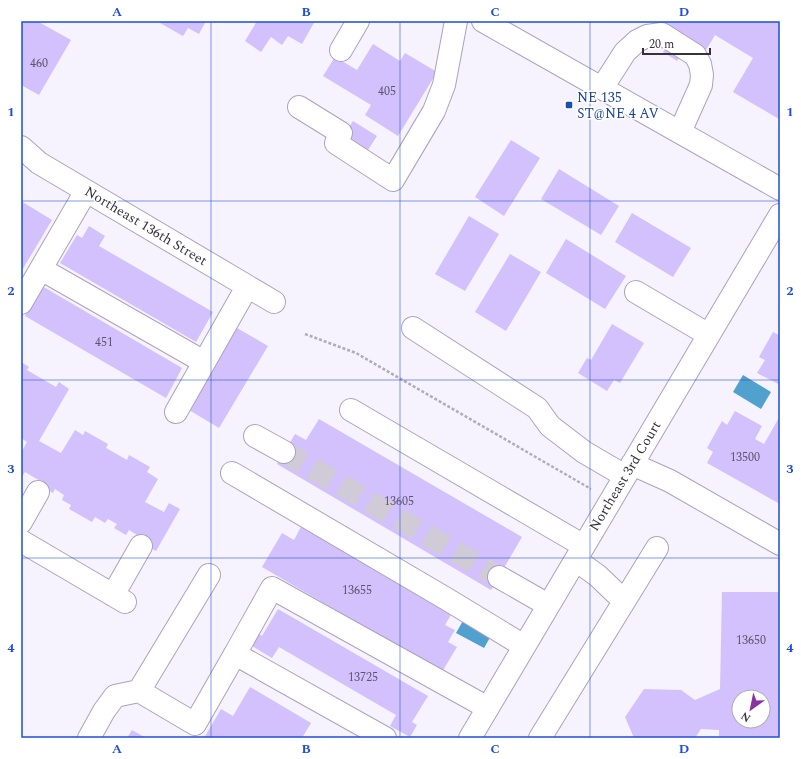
<svg xmlns="http://www.w3.org/2000/svg" width="801" height="759" font-family="Spectral,serif">
<style>
.water{fill:#51a1ce}
.building{fill:#d2c1fc;fill-rule:evenodd}
.lines{fill:none;stroke-linecap:round;stroke-linejoin:round}
.minor-tunnel{stroke:#d0cbd7;stroke-width:22;stroke-dasharray:22 11;stroke-linecap:butt}
.minor-casing{stroke:#ada2be;stroke-width:24}
.major-casing{stroke:#ada2be;stroke-width:24}
.path{stroke:#b1acb8;stroke-width:2.5;stroke-dasharray:3 2;stroke-linecap:butt}
.minor{stroke:#fff;stroke-width:22}
.major{stroke:#fff;stroke-width:22}
.grid{fill:none;stroke:#1d4ed8;stroke-width:1;stroke-opacity:0.55}
.transit-dot{fill:#1a4fb4;stroke:#fff;stroke-width:1.5}
.labels{text-anchor:middle;dominant-baseline:central;stroke-width:3;stroke-linejoin:round;paint-order:stroke}
.number-label{font-size:12px;fill:#5d556d}
.transit-label{font-size:14px;fill:#164399;stroke:#fff;text-anchor:start}
.street-label{font-size:14px;fill:#36313d;stroke:#fff}
.neatline{fill:none;stroke:#1d4ed8;stroke-width:1.5}
.grid-label{font-size:13px;text-anchor:middle;font-weight:bold;fill:#1d4ed8}
</style>
<rect width="100%" height="100%" fill="#f6f2fe"/>
<!-- water -->
<path class="water" d="M 743,375 L 771,392 L 761,409 L 733,392 Z
M 464,619 L 492,634 L 484,648 L 456,633 Z"/>
<!-- building -->
<path class="building" d="M 21,21 L 37,21 L 71,40 L 39,95 L 21,85 Z
M 161,21 L 206,21 L 199,34 L 188,28 L 183,36 L 160,23 Z
M 257,21 L 315,21 L 302,44 L 288,36 L 282,45 L 271,37 L 261,52 L 245,41 Z
M 660,21 L 780,21 L 780,117 L 779,119 L 733,92 L 753,58 L 715,35 L 706,50 L 690,40 L 677,61 L 663,52 L 675,31 L 660,22 Z
M 373,44 L 400,61 L 405,53 L 437,72 L 398,136 L 365,115 L 371,105 L 323,76 L 335,57 L 357,70 Z
M 353,121 L 377,136 L 368,150 L 344,135 Z
M 511,140 L 540,158 L 504,216 L 475,197 Z
M 559,169 L 619,206 L 601,235 L 541,199 Z
M 21,201 L 52,220 L 21,272 Z
M 632,213 L 691,248 L 673,277 L 615,242 Z
M 469,216 L 499,234 L 465,291 L 435,274 Z
M 89,226 L 105,236 L 99,246 L 213,312 L 196,342 L 60,263 L 77,235 L 82,238 Z
M 566,239 L 626,276 L 605,309 L 546,273 Z
M 510,254 L 541,272 L 506,331 L 475,312 Z
M 42,286 L 182,368 L 166,398 L 25,316 Z
M 612,324 L 644,343 L 620,383 L 614,380 L 607,391 L 578,373 L 587,358 L 591,360 Z
M 237,328 L 268,346 L 219,428 L 189,410 Z
M 773,332 L 779,335 L 780,333 L 780,385 L 757,373 L 765,360 L 759,357 Z
M 21,362 L 29,367 L 27,370 L 56,387 L 59,382 L 69,389 L 39,441 L 61,453 L 75,430 L 83,435 L 85,431 L 108,444 L 106,448 L 127,460 L 129,455 L 150,467 L 147,472 L 158,479 L 145,502 L 164,512 L 169,503 L 180,509 L 156,551 L 145,545 L 147,541 L 129,530 L 126,535 L 114,528 L 117,524 L 108,519 L 105,523 L 95,517 L 92,522 L 69,509 L 71,505 L 62,500 L 64,495 L 55,489 L 53,493 L 40,486 L 42,482 L 25,472 L 21,478 L 21,453 L 27,442 L 21,438 Z
M 735,411 L 762,426 L 755,439 L 764,444 L 780,416 L 780,504 L 707,463 L 713,452 L 707,448 L 722,421 L 727,425 Z
M 319,419 L 522,537 L 491,590 L 277,464 L 295,434 L 306,440 Z
M 302,525 L 452,613 L 445,625 L 455,630 L 448,642 L 457,647 L 442,672 L 262,567 L 282,533 L 294,540 Z
M 722,592 L 780,592 L 780,738 L 719,738 L 719,730 L 701,729 L 695,738 L 634,738 L 625,717 L 644,689 L 681,690 L 695,700 L 720,689 ZM 739,697 L 763,697 L 763,721 L 739,721 Z
M 278,609 L 428,696 L 412,722 L 417,725 L 410,737 L 390,726 L 396,715 L 279,647 L 272,658 L 252,646 L 259,634 L 262,636 Z
M 250,687 L 311,723 L 302,738 L 204,738 L 221,709 L 233,716 Z
M 132,730 L 146,738 L 127,738 Z"/>
<g class="lines">
<!-- minor-tunnel -->
<path class="minor-tunnel" d="M 284,452 L 499,577"/>
<!-- minor casing -->
<g class="minor-casing">
<path id="minor" d="M 341,50 L 358,21
M 602,88 L 625,52 L 637,41 L 647,36 L 662,34 L 695,55 L 700,64 L 702,75 L 701,85 L 680,132
M 299,107 L 341,133 L 336,143 L 393,180 L 434,111 L 444,85 L 456,21
M 21,147 L 39,163 L 274,302
M 41,269 L 204,362
M 636,292 L 709,335
M 21,303 L 86,191
M 413,328 L 537,408 L 550,426 L 584,452 L 625,476
M 351,410 L 584,546
M 176,412 L 247,287
M 255,436 L 284,452
M 632,464 L 670,481 L 780,544
M 232,473 L 445,598 L 524,646
M 21,522 L 38,492
M 21,541 L 125,602
M 576,560 L 598,576 L 624,601
M 209,575 L 139,691 L 195,724 L 235,654 L 385,738
M 499,577 L 548,605
M 113,595 L 141,546
M 235,654 L 272,588 L 488,708
M 89,738 L 104,711 L 115,696 L 139,691
M 470,738 L 780,215
M 540,738 L 657,548"/>
</g>
<!-- major casing -->
<g class="major-casing">
<path id="major" d="M 483,21 L 780,189"/>
</g>
<!-- path -->
<path class="path" d="M 305,334 L 356,353 L 591,489"/>
<!-- minor -->
<use href="#minor" class="minor"/>
<!-- major -->
<use href="#major" class="major"/>
</g>
<!-- grid -->
<path class="grid" d="M 211,21 L 211,738M 400,21 L 400,738M 590,21 L 590,738M 21,201 L 780,201M 21,380 L 780,380M 21,558 L 780,558"/>
<!-- markers -->
<rect class="transit-dot" x="565" y="101" width="8" height="8" rx="2"/>
<g class="labels">
<!-- number labels -->
<g class="number-label">
<text x="39" y="63">460</text>
<text x="387" y="91">405</text>
<text x="104" y="342">451</text>
<text x="745" y="457">13500</text>
<text x="399" y="501">13605</text>
<text x="357" y="590">13655</text>
<text x="751" y="640">13650</text>
<text x="363" y="677">13725</text>
</g>
<!-- transit labels -->
<g class="transit-label">
<text x="577" y="97">NE 135<tspan x="577" dy="16">ST@NE 4 AV</tspan></text>
</g>
<!-- street labels -->
<g class="street-label">
<text transform="translate(146 226) rotate(31)">Northeast 136th Street</text>
<text transform="translate(625 476) rotate(-59)">Northeast 3rd Court</text>
</g>
</g>
<!-- border -->
<rect width="801" height="759" fill="none" stroke="#ffffff" stroke-width="44"/>
<!-- north arrow -->
<g transform="translate(751 709) rotate(213)"><circle r="19" fill="#ffffff" stroke="#afadb1"/>
<path d="M0-3L7 15L0 10L-7 15Z" fill="#8933a0"/>
<text y="-6" font-size="11" font-weight="bold" text-anchor="middle" fill="#36313d">N</text>
</g>
<!-- scale -->
<path d="M643 48v6h67v-6" fill="none" stroke="#36313d" stroke-width="2"/>
<text x="649" y="48" font-size="12" fill="#36313d" stroke="#ffffff" stroke-width="3" paint-order="stroke">20 m</text>
<rect x="22" y="22" width="757" height="715" class="neatline"/>
<g class="grid-label">
<text x="117" y="16">A</text>
<text x="306" y="16">B</text>
<text x="495" y="16">C</text>
<text x="684" y="16">D</text>
<text x="11" y="116">1</text>
<text x="790" y="116">1</text>
<text x="11" y="295">2</text>
<text x="790" y="295">2</text>
<text x="11" y="473">3</text>
<text x="790" y="473">3</text>
<text x="11" y="652">4</text>
<text x="790" y="652">4</text>
<text x="117" y="753">A</text>
<text x="306" y="753">B</text>
<text x="495" y="753">C</text>
<text x="684" y="753">D</text>
</g>
</svg>
